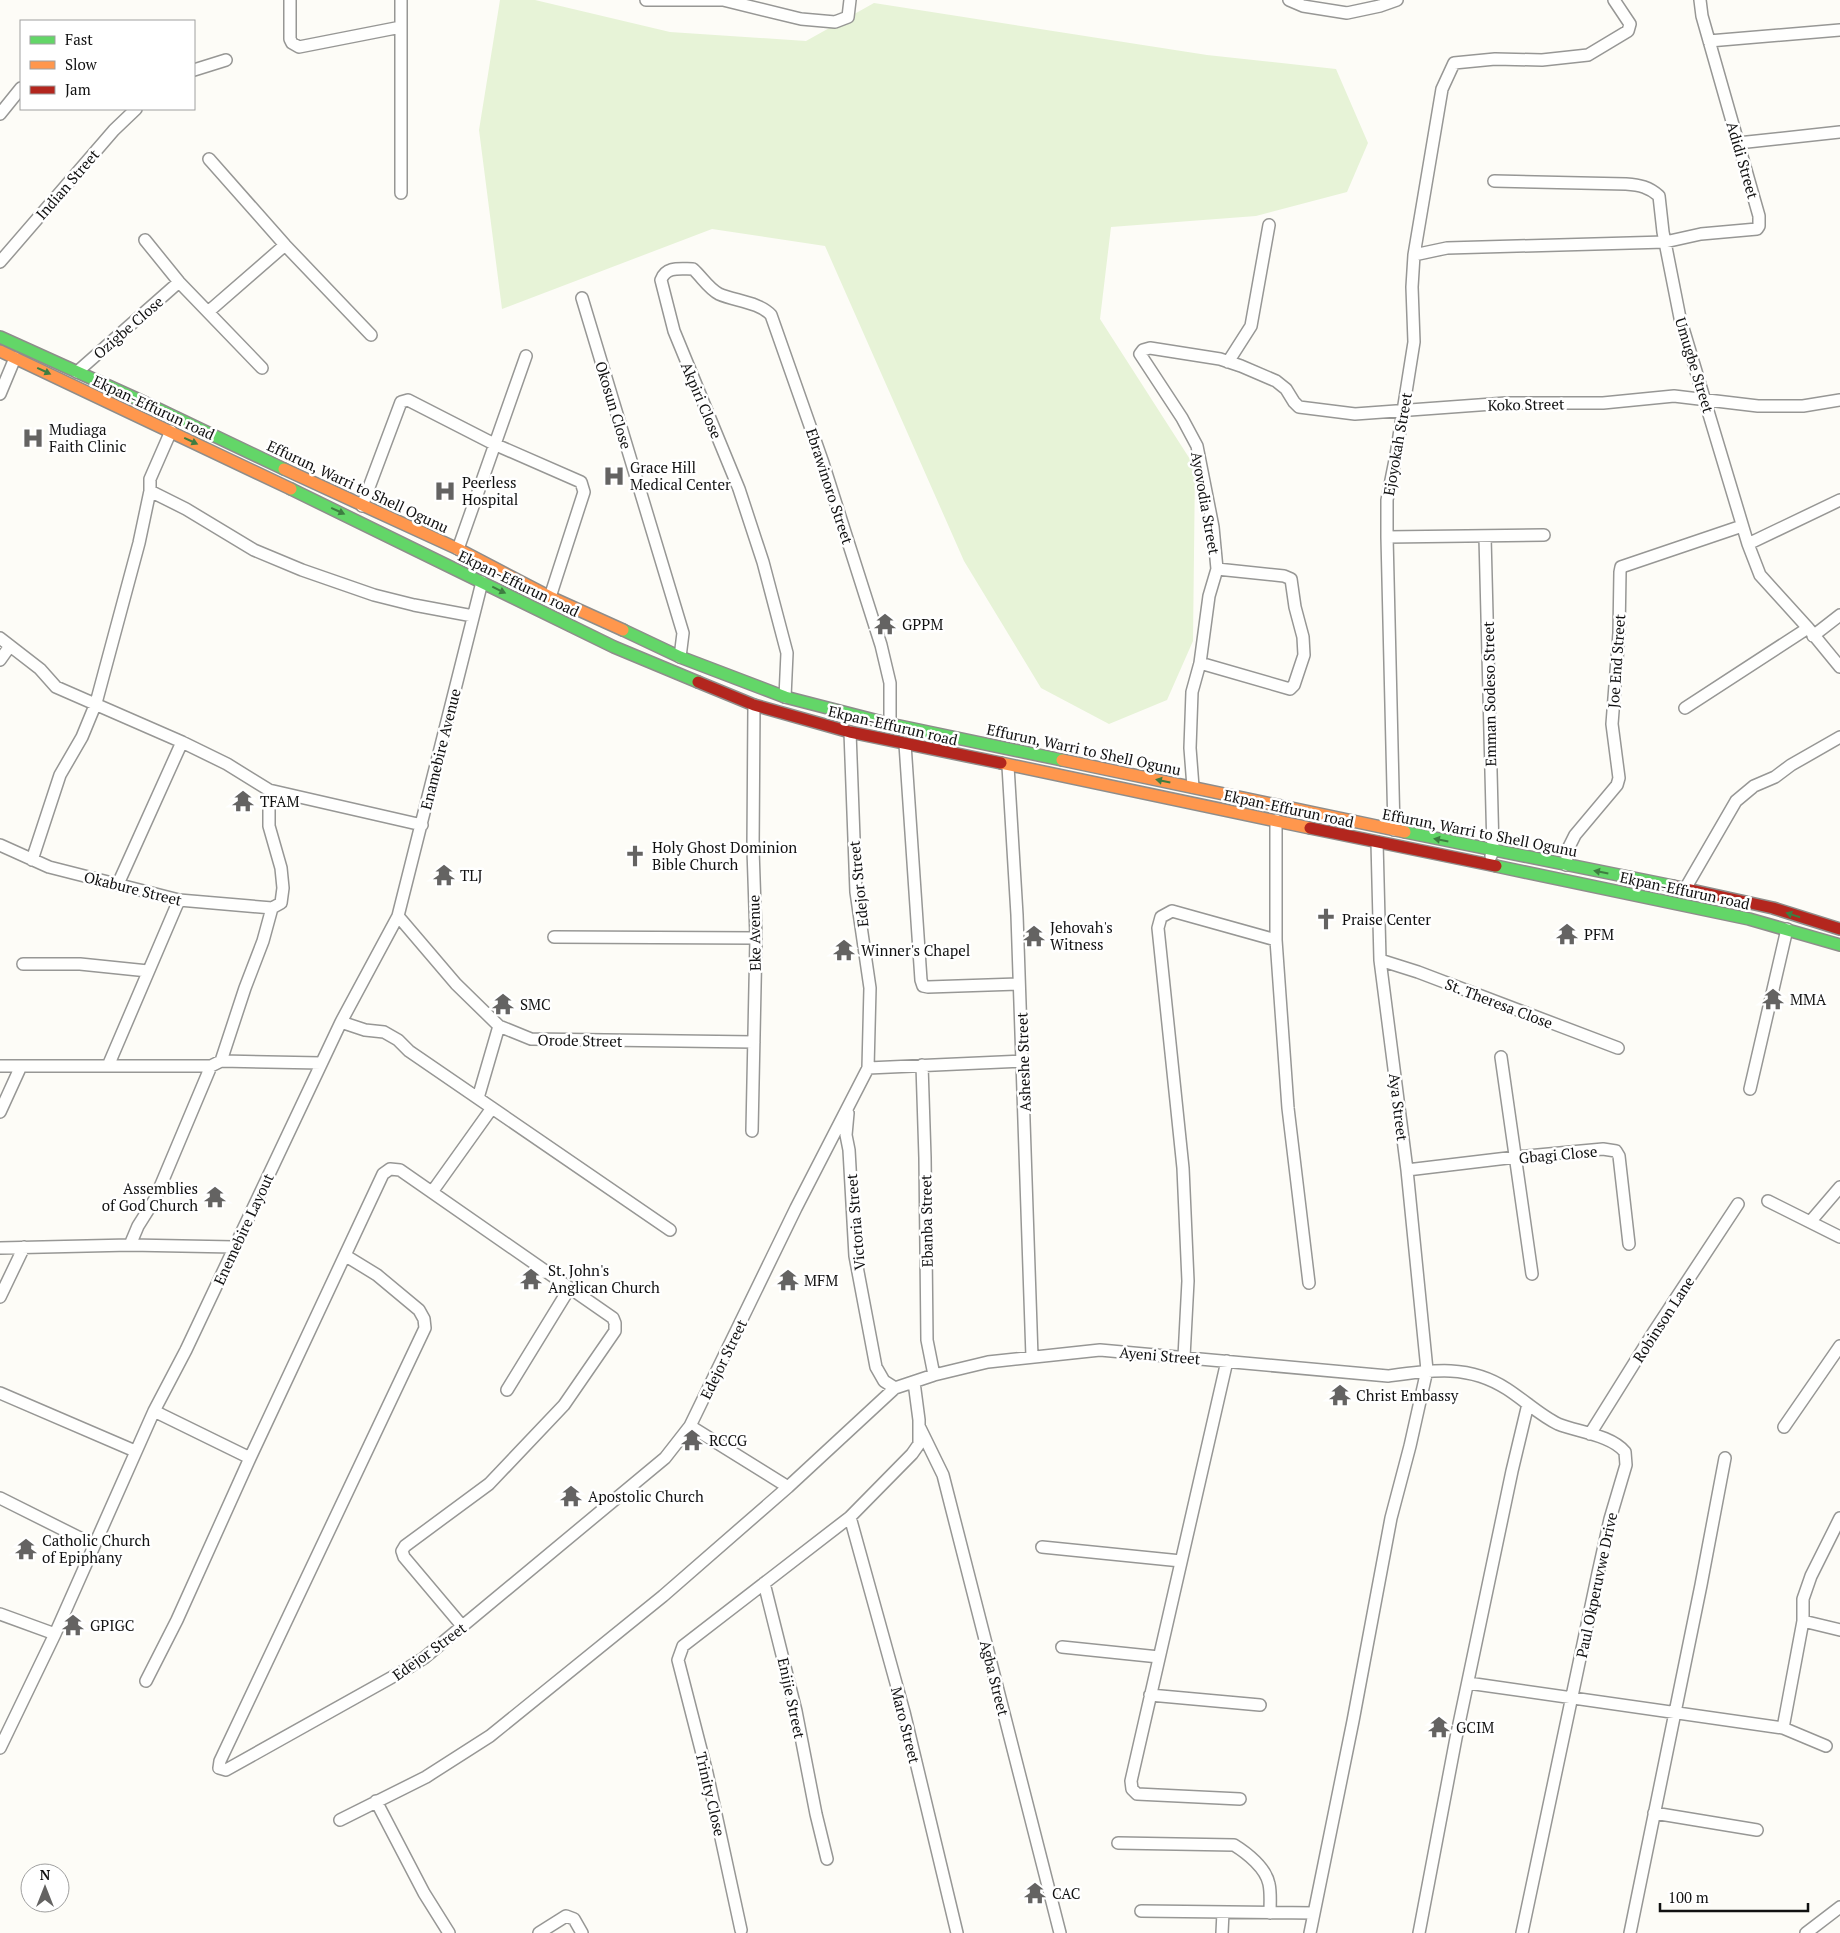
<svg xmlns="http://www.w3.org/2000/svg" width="1840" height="1933" font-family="'PT Serif',serif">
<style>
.green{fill:#e7f3d7}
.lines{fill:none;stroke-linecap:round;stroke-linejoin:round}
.street-casing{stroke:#979795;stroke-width:14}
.fast-casing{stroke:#8e8d8b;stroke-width:14}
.slow-casing{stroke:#8e8d8b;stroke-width:14}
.jam-casing{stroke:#8e8d8b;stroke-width:14}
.street{stroke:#fffffe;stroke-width:11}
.fast{stroke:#63d668;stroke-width:11}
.slow{stroke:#ff974d;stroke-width:11}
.jam{stroke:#b3261e;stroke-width:11}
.oneway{fill:#3e7d41}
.labels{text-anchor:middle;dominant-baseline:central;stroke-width:5;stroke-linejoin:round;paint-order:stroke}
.street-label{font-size:15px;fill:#111;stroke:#fff}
.poi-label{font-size:15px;fill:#111;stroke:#fff;text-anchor:start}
</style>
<rect width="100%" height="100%" fill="#fdfcf7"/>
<!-- green -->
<path class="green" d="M 500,0 L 535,0 L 670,32 L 806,41 L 874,3 L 1207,55 L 1336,69 L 1368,143 L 1347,192 L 1256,216 L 1111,227 L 1100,319 L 1195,467 L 1193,641 L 1167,700 L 1109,724 L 1041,688 L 964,561 L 825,246 L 712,229 L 502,309 L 479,130 Z"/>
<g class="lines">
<!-- street casing -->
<g class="street-casing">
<path id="street" d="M 290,0 L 290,39 L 292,43 L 299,47 L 401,27
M 401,0 L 401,193
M 646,0 L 723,0 L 801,19 L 835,22 L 848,17 L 850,0
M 1289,0 L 1303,6 L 1347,13 L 1380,6 L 1397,0
M 1709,41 L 1840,30
M 194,70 L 226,60
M 0,114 L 21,88
M 1738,143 L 1840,132
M 209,159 L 285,245 L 371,335
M 1494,181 L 1626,184 C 1640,185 1649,187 1659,196 L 1663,232 L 1680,318 L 1748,544 L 1760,575 L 1808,628 L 1840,667
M 145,240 L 179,282 L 262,368
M 1414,255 L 1447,248 L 1665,242 L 1701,234 L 1757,229 L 1759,226 L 1759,216 L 1702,16 L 1700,0
M 0,262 L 114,130 L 136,109
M 582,298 L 683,633 L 680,657
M 208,312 L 285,245
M 1228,362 L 1251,326 L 1269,225
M 77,372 L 179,282
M 0,394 L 15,358
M 150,491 L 186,509 L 254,550 L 302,570 L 374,595 L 414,605 L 473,616
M 362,506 L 401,402 L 408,400 L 494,444 L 581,482 L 584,492 L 550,597
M 1387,537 L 1544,535
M 1485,537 L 1493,850 L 1491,856
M 1748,544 L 1840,500
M 458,549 L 526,356
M 1813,636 L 1840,615
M 0,638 L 40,669 L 56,687 L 182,742 L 227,764 L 269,790 L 422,825
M 0,660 L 10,646
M 1200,663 L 1290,689 L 1294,685 L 1304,655 L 1303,637 L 1295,607 L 1291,579 L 1284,576 L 1217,569
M 785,697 L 787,653 L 763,562 L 739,489 L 674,331 L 661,280 C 666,266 680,269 693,269 C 702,277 708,288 719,294 C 735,301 759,302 771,315 L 822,460 L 881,645 L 890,683 L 890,724
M 1685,708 L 1808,628
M 905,744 L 921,980 L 923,986 L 928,987 L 1019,984
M 1008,766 L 1017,915 L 1032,1357
M 1193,787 L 1190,748 L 1192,692 L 1200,663 L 1209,596 L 1217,569 L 1213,527 L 1197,446 L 1182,418 L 1140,354 L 1143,350 L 1150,348 L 1220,359 L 1241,366 L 1276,381 L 1286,389 L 1294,402 L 1299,407 L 1355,414 L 1506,403 L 1603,403 L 1674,396 L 1758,406 L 1803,406 L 1840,400
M 1276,820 L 1276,940 L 1288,1108 L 1309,1283
M 1394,830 L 1387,537 L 1387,500 L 1396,455 L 1414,342 L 1412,287 L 1414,255 L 1442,89 L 1454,63 L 1495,59 L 1542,60 L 1588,55 L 1628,31 L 1630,24 L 1614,0
M 0,845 L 49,867 L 179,900 L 272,908
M 32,860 L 60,775 L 82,737 L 96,703 L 139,543 L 150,491 L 150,479 L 171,431
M 1566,865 L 1568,849 L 1575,835 L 1617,785 L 1619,778 L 1612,724 L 1619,633 L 1620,572 L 1621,567 L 1742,526
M 118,884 L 182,742
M 1685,889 L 1736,801 L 1754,786 L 1775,777 L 1791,765 L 1840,737
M 398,916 L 456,984 L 499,1026 L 531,1039 L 754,1042
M 554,937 L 756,938
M 1380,960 L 1418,972 L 1618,1048
M 23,964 L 80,964 L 148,971
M 341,1022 L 365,1030 L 384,1032 L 398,1040 L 409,1051 L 670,1230
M 1501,1057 L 1532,1274
M 221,1061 L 245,988 L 263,941 L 272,908 L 281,903 L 283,888 L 281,868 L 269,826 L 269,790
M 922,1065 L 925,1158 L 927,1340 L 934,1375
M 0,1066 L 211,1066 L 221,1061 L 321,1063
M 108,1066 L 179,900
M 868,1068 L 1022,1061
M 1750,1089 L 1787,929
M 478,1098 L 499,1026
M 0,1112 L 21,1066
M 848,1113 L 846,1135 L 849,1150 L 855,1256 L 876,1367 L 884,1381 L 895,1388
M 752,1131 L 756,938 L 753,849 L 754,705
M 1407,1170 L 1516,1157 L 1603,1149 L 1616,1151 L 1619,1156 L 1629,1244
M 432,1192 L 492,1108
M 1768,1201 L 1840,1237
M 1810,1222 L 1840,1187
M 130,1245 L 138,1226 L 155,1199 L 211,1066
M 0,1248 L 130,1245 L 234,1247
M 346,1256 L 377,1275 L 419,1310 L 424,1319 L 425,1328 L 220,1761 L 219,1768 L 226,1770 L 403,1671 L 424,1658 L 665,1458 L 690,1426 L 796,1208 L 868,1068 L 870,988 L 856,892 L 850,732
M 0,1297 L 24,1247
M 1184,1357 L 1188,1281 L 1183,1168 L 1158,928 L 1161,917 L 1172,911 L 1276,940
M 1227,1361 L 1131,1781 L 1132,1789 L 1137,1794 L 1240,1799
M 507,1390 L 569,1289
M 0,1393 L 135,1451
M 154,1411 L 250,1458
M 690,1426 L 788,1487
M 1784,1427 L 1840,1346
M 920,1428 L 943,1475 L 1060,1933
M 1590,1434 L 1655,1330 L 1738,1204
M 0,1498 L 94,1545
M 850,1517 L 904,1712 L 957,1933
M 1840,1518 L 1811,1576 L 1803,1599 L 1803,1621 L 1840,1630
M 1042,1547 L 1181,1561
M 764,1583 L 796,1711 L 816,1814 L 827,1859
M 0,1614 L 55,1634
M 1062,1647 L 1159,1657
M 146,1681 L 177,1620 L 250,1458 L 383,1174 L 390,1169 L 400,1170 L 613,1318 L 615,1323 L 615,1331 L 564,1405 L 489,1484 L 405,1546 L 402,1551 L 404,1557 L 463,1627
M 1468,1683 L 1783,1728 L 1826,1746
M 1150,1695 L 1260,1705
M 1783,1728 L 1803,1621
M 0,1748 L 55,1634 L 154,1411 L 186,1350 L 341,1022 L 398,916 L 482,582
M 376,1801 L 424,1893 L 449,1933
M 1654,1813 L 1757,1830
M 340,1820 L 426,1777 L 490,1736 L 663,1596 L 788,1487 L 895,1388 L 934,1375 L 988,1362 L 1100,1350 L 1388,1376 C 1431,1370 1469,1364 1507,1389 C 1524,1400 1541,1416 1558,1424 C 1578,1432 1611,1435 1625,1452 L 1626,1465 L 1610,1519 L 1598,1573 L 1522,1933
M 1118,1843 L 1234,1845 C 1247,1853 1266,1868 1269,1884 C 1271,1893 1270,1903 1270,1913
M 1141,1911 L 1314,1913
M 741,1930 L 707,1773 L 678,1660 L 683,1646 L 850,1517 L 912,1454 L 919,1444 L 919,1420 L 914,1382
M 539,1933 L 566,1916 L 574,1919 L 582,1933
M 1222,1933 L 1223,1912
M 1310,1933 L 1353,1721 L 1391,1518 L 1410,1446 L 1427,1370 L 1407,1170 L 1380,960 L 1377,842
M 1419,1933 L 1456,1738 L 1512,1471 L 1528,1404
M 1630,1933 L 1701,1585 L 1725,1458
M 1806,1933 L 1840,1907"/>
</g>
<!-- fast casing -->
<g class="fast-casing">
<path id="fast" d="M 0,337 L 135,398 L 284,469
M 291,489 L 614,647 L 698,682
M 623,630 L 680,657 L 785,697 L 890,724 L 1062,760
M 1405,832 L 1673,886
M 1496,866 L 1749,919 L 1840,945"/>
</g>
<!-- slow casing -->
<g class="slow-casing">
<path id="slow" d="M 0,351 L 291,489
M 284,469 L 458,549 L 550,597 L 623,630
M 1062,760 L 1405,832
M 1001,763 L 1310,828"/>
</g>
<!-- jam casing -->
<g class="jam-casing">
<path id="jam" d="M 698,682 L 754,705 L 850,732 L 1001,763
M 1310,828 L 1496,866
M 1673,886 L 1773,908 L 1840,929"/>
</g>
<!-- street -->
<use href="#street" class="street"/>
<!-- fast -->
<use href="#fast" class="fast"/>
<!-- slow -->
<use href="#slow" class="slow"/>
<!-- jam -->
<use href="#jam" class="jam"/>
</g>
<!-- one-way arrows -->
<defs><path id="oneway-solid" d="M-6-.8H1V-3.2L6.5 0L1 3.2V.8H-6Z" transform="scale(1.25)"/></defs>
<g class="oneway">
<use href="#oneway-solid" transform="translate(44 371) rotate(25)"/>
<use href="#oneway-solid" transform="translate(191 441) rotate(25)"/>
<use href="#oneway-solid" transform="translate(338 511) rotate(25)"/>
<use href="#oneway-solid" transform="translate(499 590) rotate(26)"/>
<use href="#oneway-solid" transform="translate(1163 781) rotate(-168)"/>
<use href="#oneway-solid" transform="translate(1441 840) rotate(-169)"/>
<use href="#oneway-solid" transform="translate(1601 872) rotate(-169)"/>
<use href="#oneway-solid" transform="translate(1793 915) rotate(-163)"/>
</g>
<!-- icons -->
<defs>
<g id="hospital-bare" transform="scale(1.725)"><path d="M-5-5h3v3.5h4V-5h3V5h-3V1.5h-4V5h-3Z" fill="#646362" stroke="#fff" stroke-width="2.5" paint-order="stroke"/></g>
<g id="temple-bare" transform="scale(1.725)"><path d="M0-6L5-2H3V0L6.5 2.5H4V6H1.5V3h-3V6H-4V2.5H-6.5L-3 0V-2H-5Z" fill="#646362" stroke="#fff" stroke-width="2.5" paint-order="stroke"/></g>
<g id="church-bare" transform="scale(1.725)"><path d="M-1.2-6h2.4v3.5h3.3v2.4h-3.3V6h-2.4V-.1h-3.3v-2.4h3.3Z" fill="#646362" stroke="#fff" stroke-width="2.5" paint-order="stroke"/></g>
</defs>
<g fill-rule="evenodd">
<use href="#hospital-bare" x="33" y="438"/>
<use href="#hospital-bare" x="614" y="476"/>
<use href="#hospital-bare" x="445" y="491"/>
<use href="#temple-bare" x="885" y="624"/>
<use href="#temple-bare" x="243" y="801"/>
<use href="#church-bare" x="635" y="856"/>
<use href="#temple-bare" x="444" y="875"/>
<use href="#church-bare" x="1326" y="919"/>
<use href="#temple-bare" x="1567" y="934"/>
<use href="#temple-bare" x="1034" y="936"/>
<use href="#temple-bare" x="844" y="950"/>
<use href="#temple-bare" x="1773" y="999"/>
<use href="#temple-bare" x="503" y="1004"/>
<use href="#temple-bare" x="215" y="1197"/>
<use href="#temple-bare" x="531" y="1279"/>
<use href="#temple-bare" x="788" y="1280"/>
<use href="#temple-bare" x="1340" y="1395"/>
<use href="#temple-bare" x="692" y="1440"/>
<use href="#temple-bare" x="571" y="1496"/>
<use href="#temple-bare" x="26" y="1549"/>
<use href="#temple-bare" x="73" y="1625"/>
<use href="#temple-bare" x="1439" y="1727"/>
<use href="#temple-bare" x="1035" y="1893"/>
</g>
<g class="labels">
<!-- street labels -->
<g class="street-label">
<text transform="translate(1743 160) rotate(74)">Adidi Street</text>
<text transform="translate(67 184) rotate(-49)">Indian Street</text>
<text transform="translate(128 327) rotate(-41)">Ozigbe Close</text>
<text transform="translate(1695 365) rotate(73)">Umugbe Street</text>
<text transform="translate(702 400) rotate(67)">Akpiri Close</text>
<text transform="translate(1526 404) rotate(-1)">Koko Street</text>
<text transform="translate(614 405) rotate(73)">Okosun Close</text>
<text transform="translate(154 407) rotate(25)">Ekpan-Effurun road</text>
<text transform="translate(1397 444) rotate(-80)">Ejoyokah Street</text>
<text transform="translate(358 486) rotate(25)">Effurun, Warri to Shell Ogunu</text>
<text transform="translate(830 486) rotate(72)">Ebrawinoro Street</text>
<text transform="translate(1206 503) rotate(80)">Ayovodia Street</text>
<text transform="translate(519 583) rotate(26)">Ekpan-Effurun road</text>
<text transform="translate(1616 661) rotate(-86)">Joe End Street</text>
<text transform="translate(1489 694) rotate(-91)">Emman Sodeso Street</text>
<text transform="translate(893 725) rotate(13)">Ekpan-Effurun road</text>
<text transform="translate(440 749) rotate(-76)">Enamebire Avenue</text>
<text transform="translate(1084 749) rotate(12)">Effurun, Warri to Shell Ogunu</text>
<text transform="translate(1289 808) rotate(12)">Ekpan-Effurun road</text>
<text transform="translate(1480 832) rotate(11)">Effurun, Warri to Shell Ogunu</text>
<text transform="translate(858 884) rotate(-96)">Edejor Street</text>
<text transform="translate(133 888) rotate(14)">Okabure Street</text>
<text transform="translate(1685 890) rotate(12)">Ekpan-Effurun road</text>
<text transform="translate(754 933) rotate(-91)">Eke Avenue</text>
<text transform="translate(1499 1003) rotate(21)">St. Theresa Close</text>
<text transform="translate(580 1040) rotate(1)">Orode Street</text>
<text transform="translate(1023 1062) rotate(-92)">Asheshe Street</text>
<text transform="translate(1399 1107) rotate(83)">Aya Street</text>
<text transform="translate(1558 1154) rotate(-5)">Gbagi Close</text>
<text transform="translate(926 1221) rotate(-91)">Ebanba Street</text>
<text transform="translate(855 1222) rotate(-95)">Victoria Street</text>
<text transform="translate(243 1229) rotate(-65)">Enemebire Layout</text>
<text transform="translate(1663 1319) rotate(-57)">Robinson Lane</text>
<text transform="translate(1160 1355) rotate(5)">Ayeni Street</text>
<text transform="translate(723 1359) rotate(-64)">Edejor Street</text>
<text transform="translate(1596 1585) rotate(-78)">Paul Okperuvwe Drive</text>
<text transform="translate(429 1651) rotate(-36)">Edejor Street</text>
<text transform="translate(995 1678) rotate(76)">Agba Street</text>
<text transform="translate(792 1698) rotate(78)">Enijie Street</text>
<text transform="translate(906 1725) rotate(76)">Maro Street</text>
<text transform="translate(711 1794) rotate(77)">Trinity Close</text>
</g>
<!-- poi labels -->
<g class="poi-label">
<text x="49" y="429">Mudiaga<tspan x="49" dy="17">Faith Clinic</tspan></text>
<text x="630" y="467">Grace Hill<tspan x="630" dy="17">Medical Center</tspan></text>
<text x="462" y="482">Peerless<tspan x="462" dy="17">Hospital</tspan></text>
<text x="902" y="624">GPPM</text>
<text x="260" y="801">TFAM</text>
<text x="652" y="847">Holy Ghost Dominion<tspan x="652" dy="17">Bible Church</tspan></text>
<text x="460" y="875">TLJ</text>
<text x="1342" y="919">Praise Center</text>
<text x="1050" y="927">Jehovah's<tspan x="1050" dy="17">Witness</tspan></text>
<text x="1584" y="934">PFM</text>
<text x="861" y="950">Winner's Chapel</text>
<text x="1790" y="999">MMA</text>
<text x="520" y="1004">SMC</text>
<text x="198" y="1188" text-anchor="end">Assemblies<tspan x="198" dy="17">of God Church</tspan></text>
<text x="548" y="1270">St. John's<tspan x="548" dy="17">Anglican Church</tspan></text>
<text x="804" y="1280">MFM</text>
<text x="1356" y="1395">Christ Embassy</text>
<text x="709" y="1440">RCCG</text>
<text x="588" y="1496">Apostolic Church</text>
<text x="42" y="1540">Catholic Church<tspan x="42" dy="17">of Epiphany</tspan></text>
<text x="90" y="1625">GPIGC</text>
<text x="1456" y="1727">GCIM</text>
<text x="1052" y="1893">CAC</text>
</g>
</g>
<!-- legend -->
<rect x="20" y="20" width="175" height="90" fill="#ffffff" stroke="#a0a0a0"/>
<rect x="30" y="36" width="25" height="8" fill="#63d668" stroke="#a0a0a0"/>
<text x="65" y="45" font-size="15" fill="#111111">Fast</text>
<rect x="30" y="61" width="25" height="8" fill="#ff974d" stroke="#a0a0a0"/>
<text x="65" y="70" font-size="15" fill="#111111">Slow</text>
<rect x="30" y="86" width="25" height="8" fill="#b3261e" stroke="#a0a0a0"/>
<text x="65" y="95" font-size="15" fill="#111111">Jam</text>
<!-- north arrow -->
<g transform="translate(45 1888)"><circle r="24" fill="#ffffff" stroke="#a0a0a0"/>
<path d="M0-4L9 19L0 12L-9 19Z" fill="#646362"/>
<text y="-8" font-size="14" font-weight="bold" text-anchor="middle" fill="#111111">N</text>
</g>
<!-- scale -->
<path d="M1660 1903v8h148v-8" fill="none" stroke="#111111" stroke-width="2.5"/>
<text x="1668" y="1903" font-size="15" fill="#111111" stroke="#ffffff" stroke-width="4" paint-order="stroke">100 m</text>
</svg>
